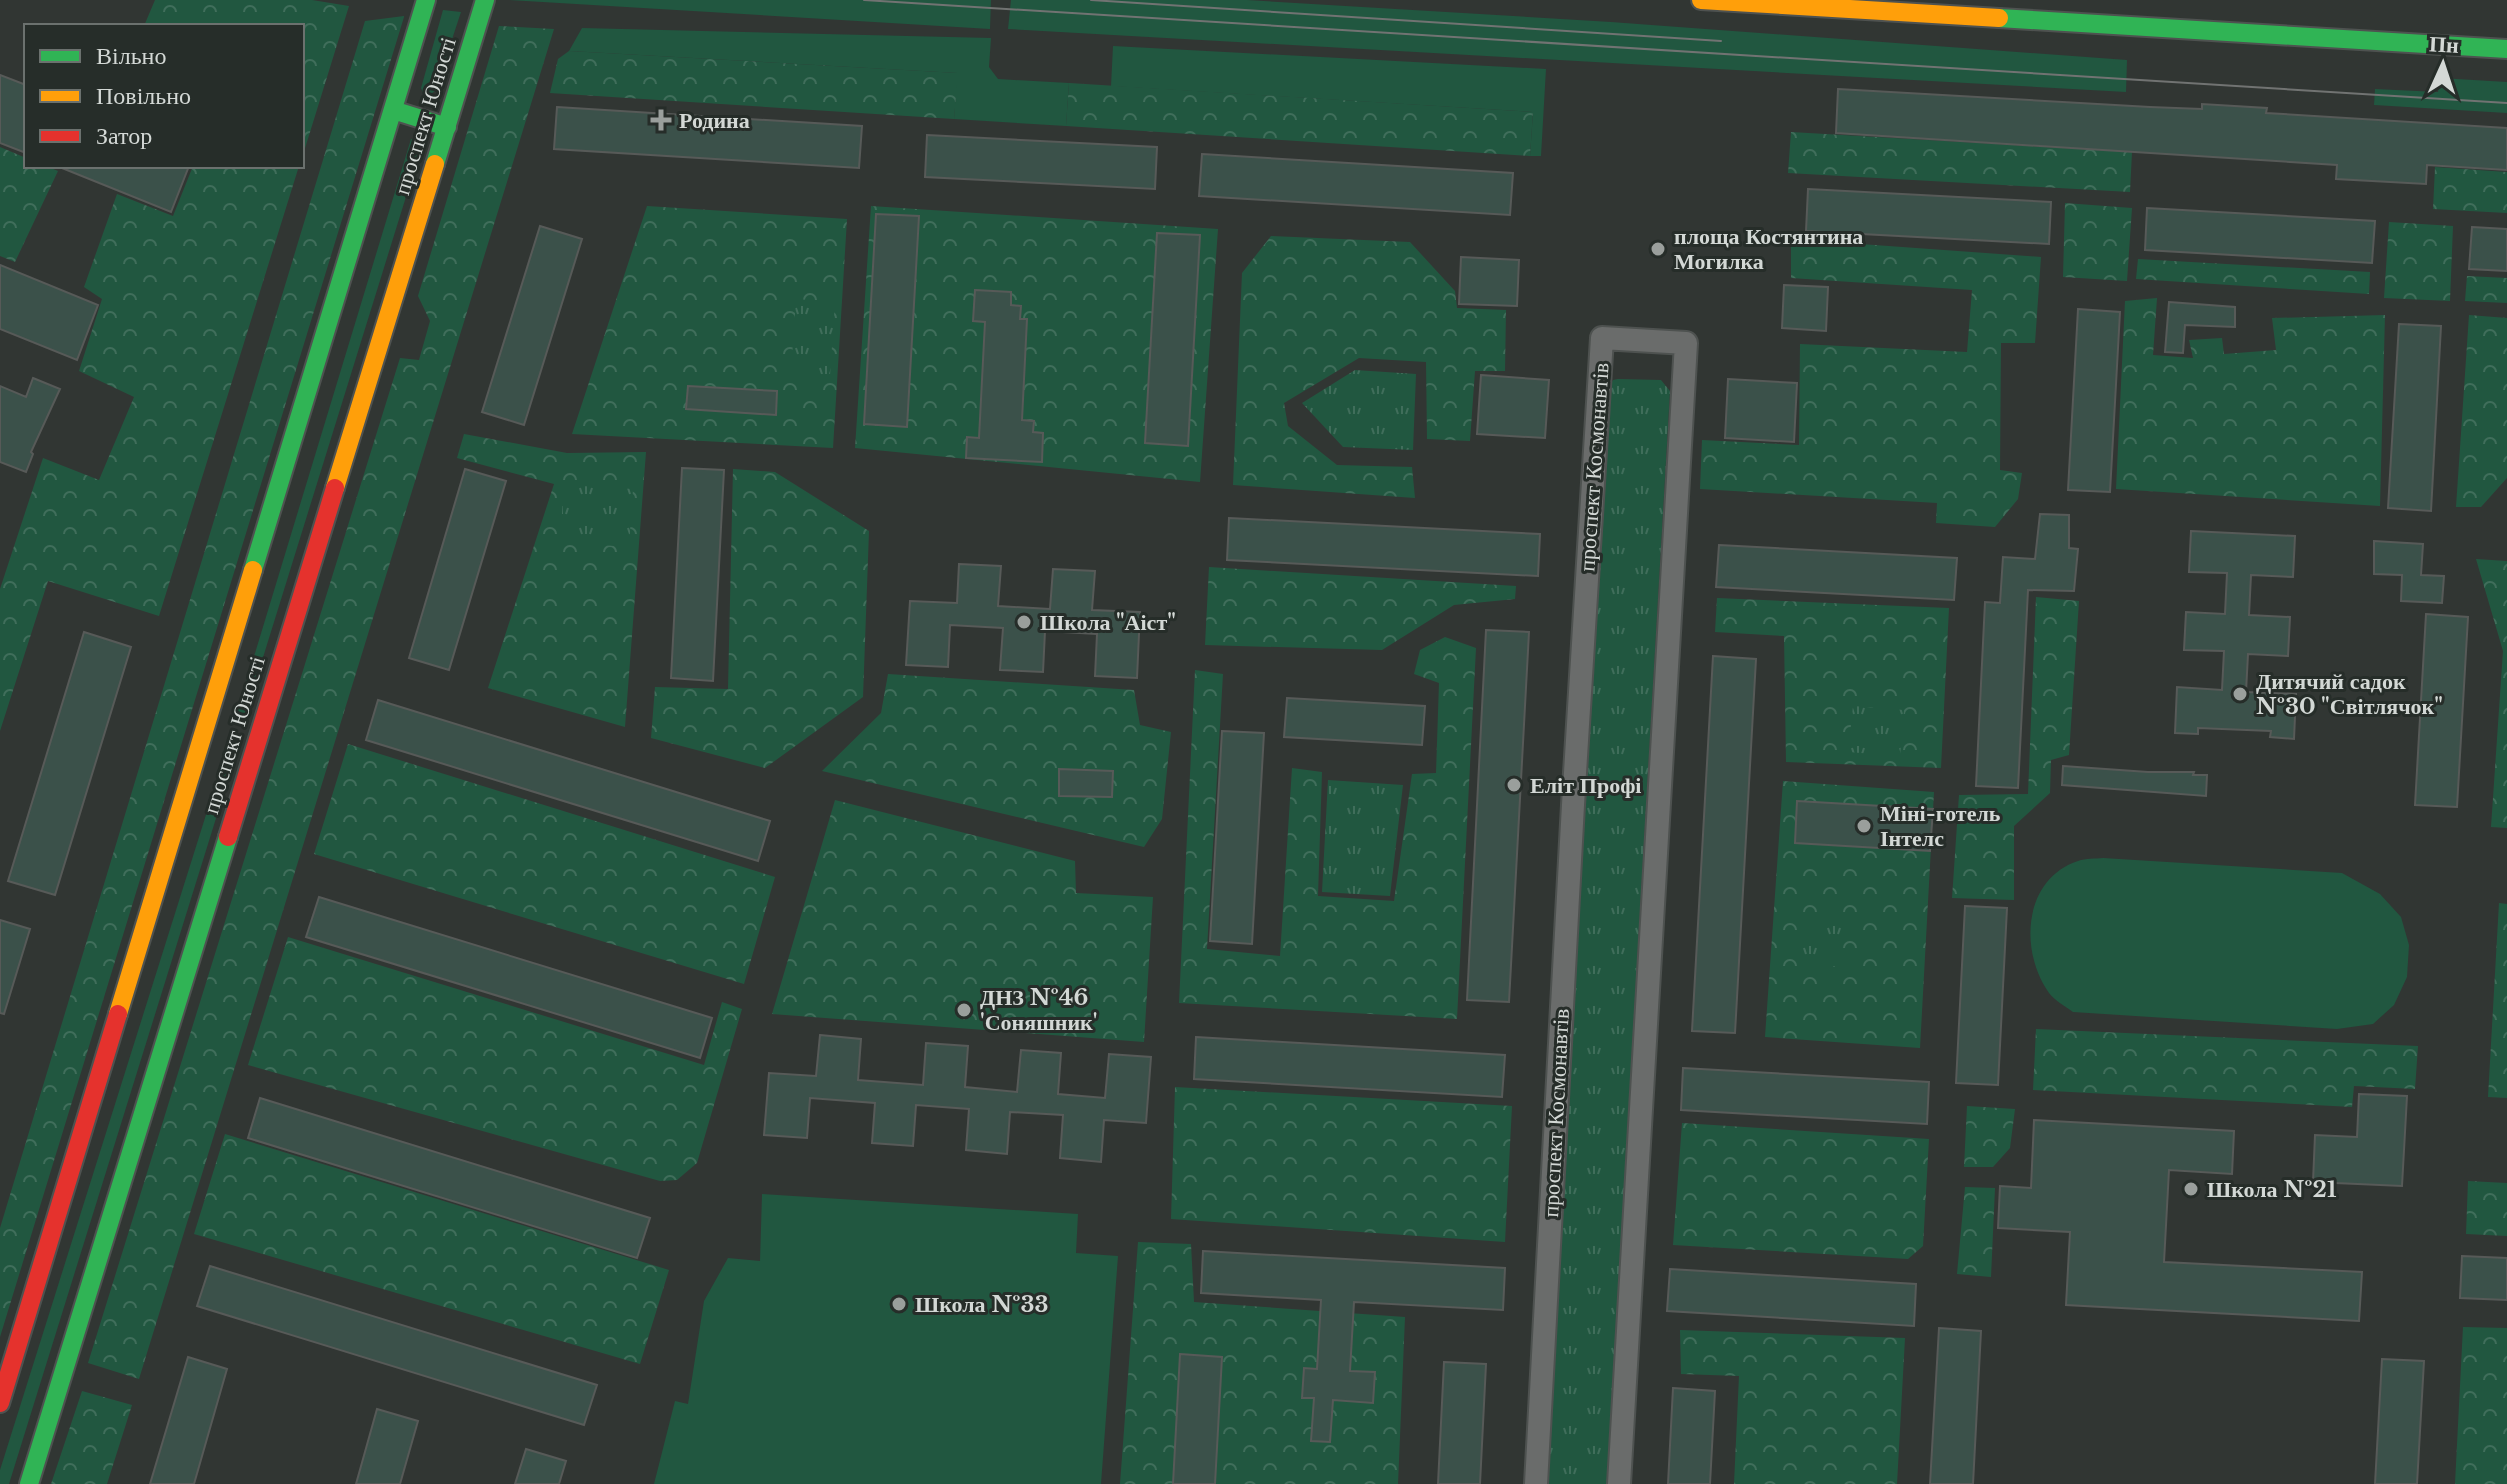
<svg xmlns="http://www.w3.org/2000/svg" width="2507" height="1484" font-family="'Libre Baskerville',serif">
<style>
.grass{fill:#215740}
.forest{fill:url(#forest-crowns)}
.park{fill:url(#park-tufts)}
.building{fill:#3b514a;stroke:#575a58;stroke-width:2}
.lines{fill:none;stroke-linecap:round;stroke-linejoin:round}
.street-casing{stroke:#4e5250;stroke-width:26}
.fast-casing{stroke:#4e5250;stroke-width:22}
.slow-casing{stroke:#4e5250;stroke-width:22}
.jam-casing{stroke:#4e5250;stroke-width:22}
.street{stroke:#6a6c6b;stroke-width:22}
.fast{stroke:#30b455;stroke-width:18}
.slow{stroke:#ff9f0a;stroke-width:18}
.jam{stroke:#e5322d;stroke-width:18}
.tram{stroke:#717372;stroke-width:2}
.poi-dot{fill:#9a9f9c;stroke:#262d29;stroke-width:3}
.labels{text-anchor:middle;dominant-baseline:central;stroke-width:6;stroke-linejoin:round;paint-order:stroke}
.street-label{font-size:22px;fill:#d3d8d5;stroke:#262d29}
.poi-label{font-size:22px;font-weight:bold;fill:#d3d8d5;stroke:#262d29;text-anchor:start}
</style>
<defs>
<pattern id="forest-crowns" width="20" height="18" patternUnits="userSpaceOnUse" patternTransform="scale(2)"><rect width="20" height="18" fill="#215740"/><path d="M2 6a3 3 0 1 1 6 0M12 15a3 3 0 1 1 6 0" fill="none" stroke="#406e5b"/></pattern>
<pattern id="park-tufts" width="24" height="20" patternUnits="userSpaceOnUse" patternTransform="scale(2)"><rect width="24" height="20" fill="#215740"/><path d="M3 7l-1-3M5 7V3M7 7l1-3M15 17l-1-3M17 17v-4M19 17l1-3" fill="none" stroke="#406e5b"/></pattern>
</defs>
<rect width="100%" height="100%" fill="#313633"/>
<!-- grass -->
<path class="grass" d="M 509,0 L 991,0 L 990,29 Z
M 1011,0 L 1247,0 L 1611,22 L 2127,60 L 2126,92 L 1008,29 Z
M 443,10 L 461,12 L 435,91 L 428,96 L 424,95 L 421,88 Z
M 582,28 L 991,38 L 989,67 L 998,79 L 1069,83 L 1066,126 L 954,119 L 957,73 L 569,51 Z
M 1113,46 L 1546,69 L 1541,156 L 1530,156 L 1533,112 L 1111,86 Z
M 2440,78 L 2507,82 L 2507,113 L 2374,105 L 2375,89 L 2438,92 Z
M 411,139 L 423,142 L 243,722 L 235,719 Z
M 227,748 L 236,754 L 9,1484 L 0,1484 L 0,1470 Z
M 2103,858 L 2342,873 L 2380,894 L 2401,917 L 2409,945 L 2407,977 L 2394,1005 L 2373,1024 L 2337,1029 L 2073,1012 C 2065,1006 2054,1000 2049,993 C 2019,951 2023,879 2078,861 C 2086,858 2095,859 2103,858 Z
M 762,1194 L 1078,1214 L 1076,1253 L 1118,1256 L 1101,1484 L 654,1484 L 675,1401 L 688,1404 L 704,1301 L 728,1258 L 760,1261 Z"/>
<!-- forest -->
<path class="forest" d="M 155,0 L 312,0 L 349,6 L 302,158 L 302,26 L 144,26 Z
M 404,16 L 404,17 L 0,1337 L 0,1228 L 365,21 Z
M 499,26 L 554,29 L 139,1379 L 88,1363 L 400,358 L 419,360 L 430,321 L 418,296 Z
M 569,51 L 958,73 L 954,119 L 550,93 L 558,59 Z
M 1069,83 L 1533,112 L 1530,156 L 1066,126 Z
M 1791,132 L 2132,152 L 2130,192 L 1788,173 Z
M 0,147 L 26,158 L 26,166 L 46,166 L 58,171 L 15,262 L 0,256 Z
M 193,166 L 299,166 L 159,616 L 48,581 L 0,731 L 0,589 L 43,458 L 99,480 L 134,397 L 79,371 L 102,299 L 84,287 L 117,194 L 173,216 Z
M 2435,167 L 2507,172 L 2507,213 L 2433,209 Z
M 2065,203 L 2132,208 L 2127,281 L 2063,277 Z
M 647,206 L 847,219 L 833,448 L 572,434 Z
M 871,206 L 1218,229 L 1200,482 L 855,448 Z
M 2389,222 L 2453,226 L 2450,301 L 2384,298 Z
M 1271,236 L 1410,242 L 1455,291 L 1457,308 L 1506,310 L 1505,371 L 1475,371 L 1470,441 L 1427,439 L 1426,362 L 1359,358 L 1284,403 L 1288,426 L 1337,465 L 1412,467 L 1415,498 L 1233,485 L 1242,273 Z
M 1791,239 L 2041,257 L 2035,343 L 2001,343 L 2000,470 L 2022,473 L 2018,499 L 1995,527 L 1936,523 L 1937,503 L 1700,489 L 1702,440 L 1799,445 L 1800,344 L 1967,352 L 1972,290 L 1791,278 Z
M 2138,259 L 2370,272 L 2369,294 L 2136,279 Z
M 2467,276 L 2507,278 L 2507,303 L 2465,301 Z
M 2157,298 L 2153,355 L 2193,358 L 2189,340 L 2222,338 L 2224,354 L 2276,350 L 2272,318 L 2385,315 L 2380,506 L 2116,489 L 2125,301 Z
M 2469,315 L 2507,318 L 2507,478 L 2481,507 L 2456,507 Z
M 464,434 L 567,453 L 646,452 L 625,727 L 488,688 L 554,484 L 457,458 Z
M 733,469 L 775,472 L 869,531 L 863,697 L 765,768 L 651,738 L 655,687 L 728,689 Z
M 2476,559 L 2507,561 L 2507,828 L 2491,827 L 2503,651 Z
M 1209,567 L 1516,586 L 1515,599 L 1454,605 L 1382,650 L 1205,645 Z
M 2036,597 L 2079,601 L 2069,755 L 2051,760 L 2050,793 L 2014,826 L 2014,900 L 1952,898 L 1959,795 L 2028,794 Z
M 1717,598 L 1949,608 L 1941,768 L 1786,762 L 1784,636 L 1715,632 Z
M 1445,637 L 1476,648 L 1457,1019 L 1179,1003 L 1195,670 L 1223,674 L 1207,949 L 1280,956 L 1292,768 L 1322,772 L 1318,896 L 1394,901 L 1412,774 L 1436,773 L 1439,683 L 1414,674 L 1420,650 Z
M 888,674 L 1134,690 L 1140,725 L 1171,732 L 1162,819 L 1144,847 L 822,771 L 881,713 Z
M 348,744 L 775,877 L 744,984 L 314,854 Z
M 1783,781 L 1934,792 L 1920,1048 L 1765,1037 Z
M 835,800 L 1075,861 L 1076,893 L 1153,897 L 1144,1042 L 772,1014 Z
M 2499,903 L 2507,904 L 2507,1098 L 2488,1097 Z
M 288,937 L 704,1065 L 722,1002 L 742,1009 L 697,1163 L 677,1180 L 660,1181 L 248,1065 Z
M 2036,1029 L 2418,1046 L 2415,1089 L 2354,1086 L 2352,1107 L 2033,1090 Z
M 1175,1087 L 1512,1106 L 1505,1242 L 1171,1219 Z
M 1967,1106 L 2015,1109 L 2010,1148 L 1993,1167 L 1964,1167 Z
M 1682,1123 L 1929,1139 L 1923,1246 L 1908,1259 L 1673,1245 Z
M 225,1134 L 669,1270 L 640,1364 L 194,1234 Z
M 2468,1181 L 2507,1183 L 2507,1236 L 2466,1234 Z
M 1965,1187 L 1995,1188 L 1991,1277 L 1957,1274 Z
M 1138,1242 L 1191,1244 L 1194,1302 L 1405,1317 L 1398,1484 L 1120,1484 Z
M 2463,1327 L 2507,1328 L 2507,1484 L 2455,1484 Z
M 1680,1330 L 1905,1338 L 1897,1484 L 1734,1484 L 1739,1376 L 1681,1374 Z
M 82,1391 L 132,1405 L 107,1484 L 51,1484 Z"/>
<!-- park -->
<path class="park" d="M 796,299 L 835,302 L 830,375 L 791,372 Z
M 1355,370 L 1416,374 L 1413,450 L 1343,447 L 1302,403 Z
M 1618,379 L 1661,380 L 1670,391 L 1607,1484 L 1545,1484 L 1608,389 L 1613,380 Z
M 564,485 L 633,489 L 629,547 L 560,542 Z
M 1853,706 L 1904,710 L 1900,756 L 1848,752 Z
M 1328,780 L 1403,785 L 1390,896 L 1322,892 Z
M 1803,915 L 1844,917 L 1842,967 L 1801,965 Z"/>
<!-- building -->
<path class="building" d="M 0,75 L 26,85 L 26,153 L 0,143 Z
M 1838,89 L 2150,107 L 2202,109 L 2202,104 L 2267,108 L 2266,113 L 2507,128 L 2507,170 L 2427,165 L 2426,184 L 2336,179 L 2337,165 L 1836,133 Z
M 557,107 L 862,126 L 859,168 L 554,149 Z
M 927,135 L 1157,147 L 1155,189 L 925,177 Z
M 1202,154 L 1513,173 L 1510,215 L 1199,196 Z
M 57,166 L 189,166 L 171,212 Z
M 1808,189 L 2051,202 L 2049,244 L 1806,231 Z
M 2147,208 L 2375,221 L 2372,263 L 2145,250 Z
M 876,214 L 919,216 L 907,427 L 864,424 Z
M 540,226 L 582,239 L 524,425 L 482,412 Z
M 2472,227 L 2507,229 L 2507,271 L 2469,269 Z
M 1157,233 L 1200,235 L 1188,446 L 1145,443 Z
M 1461,257 L 1519,260 L 1517,306 L 1459,304 Z
M 0,265 L 98,305 L 77,360 L 0,329 Z
M 1784,285 L 1828,287 L 1826,331 L 1782,328 Z
M 975,290 L 1011,292 L 1011,305 L 1021,306 L 1020,319 L 1027,319 L 1022,420 L 1034,421 L 1033,432 L 1043,433 L 1042,462 L 966,458 L 967,437 L 979,438 L 985,322 L 973,321 Z
M 2169,302 L 2235,307 L 2235,327 L 2185,325 L 2183,353 L 2165,352 Z
M 2078,309 L 2120,312 L 2110,492 L 2068,490 Z
M 2399,324 L 2441,326 L 2431,511 L 2388,508 Z
M 1481,375 L 1549,380 L 1545,438 L 1477,434 Z
M 33,378 L 60,389 L 31,452 L 33,454 L 26,472 L 0,462 L 0,386 L 26,397 Z
M 1728,379 L 1797,383 L 1794,442 L 1725,438 Z
M 688,386 L 777,391 L 776,415 L 686,409 Z
M 682,468 L 724,470 L 713,681 L 671,678 Z
M 465,469 L 506,481 L 449,670 L 409,658 Z
M 2040,514 L 2069,515 L 2069,548 L 2078,549 L 2074,591 L 2028,590 L 2018,788 L 1976,786 L 1985,602 L 2000,603 L 2003,557 L 2035,559 Z
M 1229,518 L 1540,534 L 1538,576 L 1227,560 Z
M 2191,531 L 2295,536 L 2293,577 L 2251,575 L 2249,615 L 2290,617 L 2288,656 L 2248,654 L 2246,692 L 2296,694 L 2294,739 L 2270,737 L 2271,731 L 2198,728 L 2198,734 L 2175,733 L 2177,687 L 2222,690 L 2224,651 L 2184,650 L 2186,612 L 2225,614 L 2227,573 L 2189,572 Z
M 2374,541 L 2423,544 L 2421,575 L 2444,576 L 2442,603 L 2401,601 L 2402,575 L 2374,574 Z
M 1719,545 L 1957,558 L 1954,600 L 1716,587 Z
M 959,564 L 1001,566 L 998,606 L 1050,609 L 1053,569 L 1095,571 L 1092,610 L 1140,612 L 1137,678 L 1095,676 L 1097,634 L 1045,631 L 1043,672 L 1000,670 L 1003,628 L 950,625 L 948,667 L 906,665 L 910,601 L 957,603 Z
M 2426,614 L 2468,617 L 2457,807 L 2415,805 Z
M 1486,630 L 1529,632 L 1509,1002 L 1467,1000 Z
M 84,632 L 131,647 L 55,895 L 8,881 Z
M 1713,656 L 1756,659 L 1735,1033 L 1692,1031 Z
M 1287,698 L 1425,706 L 1422,745 L 1284,737 Z
M 378,700 L 770,821 L 758,861 L 366,740 Z
M 1222,731 L 1264,733 L 1252,944 L 1210,941 Z
M 2063,766 L 2148,772 L 2194,772 L 2193,775 L 2207,775 L 2206,796 L 2062,785 Z
M 1059,769 L 1113,771 L 1112,797 L 1059,796 Z
M 1797,801 L 1933,809 L 1930,851 L 1795,843 Z
M 319,897 L 712,1018 L 700,1058 L 306,937 Z
M 1965,906 L 2007,908 L 1998,1085 L 1956,1083 Z
M 0,920 L 30,929 L 4,1014 L 0,1013 Z
M 820,1035 L 861,1039 L 858,1080 L 923,1085 L 926,1043 L 968,1046 L 965,1087 L 1017,1092 L 1021,1050 L 1061,1053 L 1058,1094 L 1105,1098 L 1109,1054 L 1151,1057 L 1146,1123 L 1104,1120 L 1101,1162 L 1060,1158 L 1063,1115 L 1010,1112 L 1007,1154 L 966,1150 L 969,1109 L 916,1105 L 913,1146 L 872,1143 L 875,1103 L 810,1098 L 807,1138 L 764,1135 L 769,1073 L 816,1076 Z
M 1196,1037 L 1505,1055 L 1502,1097 L 1194,1079 Z
M 1683,1068 L 1929,1082 L 1927,1124 L 1681,1110 Z
M 2359,1094 L 2407,1096 L 2402,1186 L 2313,1182 L 2315,1135 L 2357,1137 Z
M 260,1098 L 650,1218 L 637,1258 L 248,1138 Z
M 2034,1120 L 2234,1131 L 2232,1174 L 2169,1170 L 2164,1262 L 2362,1272 L 2359,1321 L 2066,1305 L 2070,1232 L 1998,1228 L 2000,1186 L 2031,1188 Z
M 1203,1251 L 1505,1268 L 1503,1310 L 1354,1302 L 1350,1371 L 1375,1372 L 1373,1403 L 1333,1400 L 1330,1442 L 1311,1441 L 1314,1398 L 1302,1398 L 1304,1368 L 1317,1369 L 1321,1300 L 1201,1293 Z
M 2462,1256 L 2507,1258 L 2507,1300 L 2460,1298 Z
M 210,1266 L 597,1385 L 584,1425 L 197,1306 Z
M 1670,1269 L 1916,1284 L 1914,1326 L 1667,1311 Z
M 1939,1328 L 1981,1331 L 1973,1484 L 1930,1484 Z
M 1180,1354 L 1222,1357 L 1215,1484 L 1173,1484 Z
M 188,1357 L 227,1369 L 194,1484 L 150,1484 Z
M 2382,1359 L 2424,1361 L 2417,1484 L 2375,1484 Z
M 1444,1362 L 1486,1364 L 1480,1484 L 1438,1484 Z
M 1673,1388 L 1715,1391 L 1710,1484 L 1668,1484 Z
M 377,1409 L 418,1421 L 400,1484 L 356,1484 Z
M 526,1449 L 566,1461 L 559,1484 L 515,1484 Z"/>
<g class="lines">
<!-- street casing -->
<g class="street-casing">
<path id="street" d="M 1536,1484 L 1573,805 L 1602,338 L 1686,343 L 1619,1484"/>
</g>
<!-- fast casing -->
<g class="fast-casing">
<path id="fast" d="M 1999,18 L 2507,49
M 393,110 L 447,127
M 435,164 L 485,0
M 253,570 L 426,0
M 29,1484 L 228,837"/>
</g>
<!-- slow casing -->
<g class="slow-casing">
<path id="slow" d="M 1701,0 L 1999,18
M 335,488 L 435,164
M 118,1014 L 253,570"/>
</g>
<!-- jam casing -->
<g class="jam-casing">
<path id="jam" d="M 228,837 L 335,488
M 0,1403 L 118,1014"/>
</g>
<!-- street -->
<use href="#street" class="street"/>
<!-- fast -->
<use href="#fast" class="fast"/>
<!-- slow -->
<use href="#slow" class="slow"/>
<!-- jam -->
<use href="#jam" class="jam"/>
<!-- tram -->
<path class="tram" d="M 864,0 L 2507,103
M 1091,0 L 1721,41"/>
</g>
<!-- markers -->
<g class="poi-dot">
<path d="M657 108h8v8h8v8h-8v8h-8v-8h-8v-8h8z"/>
<circle cx="1658" cy="249" r="8"/>
<circle cx="1024" cy="622" r="8"/>
<circle cx="2240" cy="694" r="8"/>
<circle cx="1514" cy="785" r="8"/>
<circle cx="1864" cy="826" r="8"/>
<circle cx="964" cy="1010" r="8"/>
<circle cx="2191" cy="1189" r="8"/>
<circle cx="899" cy="1304" r="8"/>
</g>
<g class="labels">
<!-- street labels -->
<g class="street-label">
<text transform="translate(425 116) rotate(-73)">проспект Юності</text>
<text transform="translate(1594 467) rotate(-86)">проспект Космонавтів</text>
<text transform="translate(234 735) rotate(-73)">проспект Юності</text>
<text transform="translate(1556 1113) rotate(-87)">проспект Космонавтів</text>
</g>
<!-- poi labels -->
<g class="poi-label">
<text x="679" y="120">Родина</text>
<text x="1674" y="236">площа Костянтина<tspan x="1674" dy="25">Могилка</tspan></text>
<text x="1040" y="622">Школа "Аіст"</text>
<text x="2256" y="681">Дитячий садок<tspan x="2256" dy="25">№30 "Світлячок"</tspan></text>
<text x="1530" y="785">Еліт Профі</text>
<text x="1880" y="813">Міні-готель<tspan x="1880" dy="25">Інтелс</tspan></text>
<text x="980" y="997">ДНЗ №46<tspan x="980" dy="25">'Соняшник'</tspan></text>
<text x="2207" y="1189">Школа №21</text>
<text x="915" y="1304">Школа №33</text>
</g>
</g>
<!-- legend -->
<rect x="24" y="24" width="280" height="144" fill="#262d29" stroke="#6b716e" stroke-width="2"/>
<rect x="40" y="50" width="40" height="12" fill="#30b455" stroke="#6b716e" stroke-width="2"/>
<text x="96" y="64" font-size="24" fill="#d3d8d5">Вільно</text>
<rect x="40" y="90" width="40" height="12" fill="#ff9f0a" stroke="#6b716e" stroke-width="2"/>
<text x="96" y="104" font-size="24" fill="#d3d8d5">Повільно</text>
<rect x="40" y="130" width="40" height="12" fill="#e5322d" stroke="#6b716e" stroke-width="2"/>
<text x="96" y="144" font-size="24" fill="#d3d8d5">Затор</text>
<!-- north arrow -->
<g transform="translate(2443 64) rotate(3)" stroke="#262d29" stroke-width="6" paint-order="stroke">
<path d="M0-6L14 30L0 20L-14 30Z" fill="#d3d8d5"/>
<text y="-12" font-size="22" font-weight="bold" text-anchor="middle" fill="#d3d8d5">Пн</text>
</g>
</svg>
